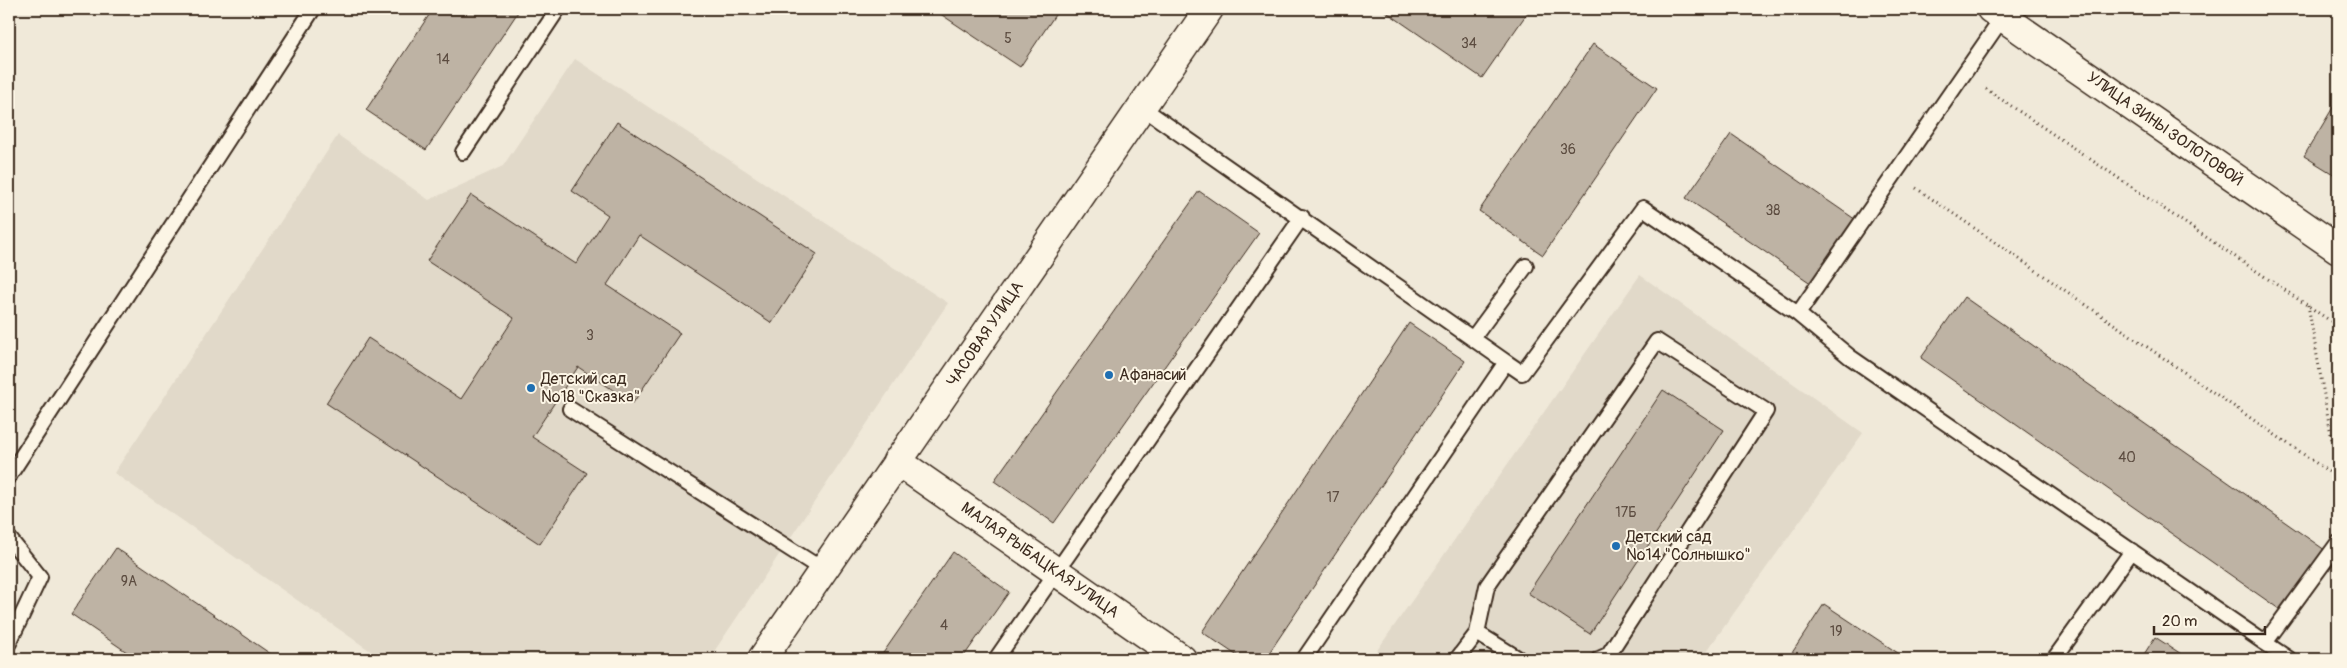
<svg xmlns="http://www.w3.org/2000/svg" width="2347" height="668" font-family="Pangolin,sans-serif">
<style>
.built{fill:#e1d9c9}
.building{fill:#beb3a4;stroke:#3b2a1e}
.lines{fill:none;stroke-linecap:round;stroke-linejoin:round}
.lane-casing{stroke:#3b2a1e;stroke-width:18}
.street-casing{stroke:#3b2a1e;stroke-width:31}
.path{stroke:#3b2a1e;stroke-width:3;stroke-dasharray:1 4;stroke-linecap:butt}
.lane{stroke:#fcf5e5;stroke-width:14}
.street{stroke:#fcf5e5;stroke-width:28}
.poi-dot{fill:#1f6fb2;stroke:#fcf5e5;stroke-width:2}
.labels{text-anchor:middle;dominant-baseline:central;stroke-width:4;stroke-linejoin:round;paint-order:stroke}
.number-label{font-size:14px;fill:#5c4c40}
.street-label{font-size:16px;fill:#3b2a1e;stroke:#fcf5e5}
.poi-label{font-size:16px;fill:#3b2a1e;stroke:#fcf5e5;text-anchor:start}
</style>
<rect width="100%" height="100%" fill="#f0e9d9"/>
<filter id="ink" filterUnits="userSpaceOnUse"><feTurbulence type="fractalNoise" baseFrequency=".02" numOctaves="2"/><feDisplacementMap in="SourceGraphic" scale="10" xChannelSelector="R" yChannelSelector="G"/><feConvolveMatrix kernelMatrix="1 2 1 2 8 2 1 2 1" color-interpolation-filters="sRGB"/></filter>
<g filter="url(#ink)">
<!-- built -->
<path class="built" d="M 575,59 L 948,303 L 709,659 L 382,659 L 114,473 L 338,135 L 429,200 L 503,166 Z
M 1640,275 L 1863,433 L 1701,659 L 1371,659 Z"/>
<!-- building -->
<path class="building" d="M 433,9 L 520,9 L 426,150 L 366,110 Z
M 933,9 L 1059,9 L 1020,67 Z
M 1382,9 L 1530,9 L 1482,78 Z
M 1593,44 L 1657,88 L 1543,255 L 1479,211 Z
M 2338,99 L 2338,177 L 2304,156 Z
M 617,122 L 817,254 L 772,323 L 639,235 L 607,285 L 680,333 L 633,403 L 578,367 L 532,437 L 587,473 L 540,544 L 326,403 L 368,338 L 461,399 L 514,318 L 427,261 L 471,195 L 576,264 L 608,215 L 572,191 Z
M 1731,134 L 1859,222 L 1815,286 L 1686,198 Z
M 1199,191 L 1259,233 L 1054,523 L 994,481 Z
M 1964,297 L 2332,555 L 2289,616 L 1921,358 Z
M 1409,323 L 1465,361 L 1265,659 L 1242,659 L 1202,632 Z
M 1663,390 L 1724,430 L 1590,634 L 1528,593 Z
M 116,548 L 278,659 L 137,659 L 71,614 Z
M 953,552 L 1009,592 L 962,659 L 879,659 Z
M 1824,604 L 1907,659 L 1788,659 Z
M 2155,637 L 2189,659 L 2141,659 Z"/>
<g class="lines">
<!-- lane casing -->
<g class="lane-casing">
<path id="lane" d="M 1140,106 L 1506,362 L 1304,659
M 463,152 L 558,9
M 1798,314 L 2003,17
M 1473,338 L 1526,266
M 1506,362 L 1522,373 L 1643,208 L 1798,314 L 1850,357 L 2265,643
M 570,409 L 823,570
M 9,476 L 313,9
M 9,538 L 40,577 L 9,643
M 1477,633 L 1487,586 L 1657,341 L 1766,411 L 1608,655 L 1599,659
M 996,659 L 1302,217
M 1457,659 L 1477,633 L 1519,659
M 2054,659 L 2132,551
M 2289,659 L 2265,643 L 2338,543"/>
</g>
<!-- street casing -->
<g class="street-casing">
<path id="street" d="M 1991,9 L 2338,249
M 897,461 L 1182,659
M 762,659 L 1209,9"/>
</g>
<!-- path -->
<path class="path" d="M 1986,89 L 2338,326
M 1916,188 L 2338,478
M 2308,305 L 2338,474"/>
<!-- lane -->
<use href="#lane" class="lane"/>
<!-- street -->
<use href="#street" class="street"/>
</g>
</g>
<!-- markers -->
<g class="poi-dot">
<circle cx="1109" cy="375" r="5"/>
<circle cx="531" cy="388" r="5"/>
<circle cx="1616" cy="546" r="5"/>
</g>
<g class="labels">
<!-- number labels -->
<g class="number-label">
<text x="1008" y="38">5</text>
<text x="1469" y="43">34</text>
<text x="443" y="59">14</text>
<text x="1568" y="149">36</text>
<text x="1773" y="210">38</text>
<text x="590" y="335">3</text>
<text x="2127" y="457">40</text>
<text x="1333" y="497">17</text>
<text x="1626" y="512">17Б</text>
<text x="129" y="581">9А</text>
<text x="944" y="625">4</text>
<text x="1836" y="631">19</text>
</g>
<!-- street labels -->
<g class="street-label">
<text transform="translate(2165 129) rotate(35)">УЛИЦА ЗИНЫ ЗОЛОТОВОЙ</text>
<text transform="translate(985 334) rotate(-56)">ЧАСОВАЯ УЛИЦА</text>
<text transform="translate(1040 560) rotate(35)">МАЛАЯ РЫБАЦКАЯ УЛИЦА</text>
</g>
<!-- poi labels -->
<g class="poi-label">
<text x="1119" y="375">Афанасий</text>
<text x="541" y="379">Детский сад<tspan x="541" dy="18">№18 "Сказка"</tspan></text>
<text x="1626" y="537">Детский сад<tspan x="1626" dy="18">№14 "Солнышко"</tspan></text>
</g>
</g>
<!-- margin -->
<rect width="2347" height="668" fill="none" stroke="#fcf5e5" stroke-width="30"/>
<rect x="15" y="15" width="2317" height="638" fill="none" stroke="#3b2a1e" stroke-width="2" filter="url(#ink)"/>
<!-- scale -->
<path d="M2154 626v8h111v-8" fill="none" stroke="#3b2a1e" stroke-width="2.5"/>
<text x="2162" y="626" font-size="15" fill="#3b2a1e" stroke="#fcf5e5" stroke-width="4" paint-order="stroke">20 m</text>
</svg>
